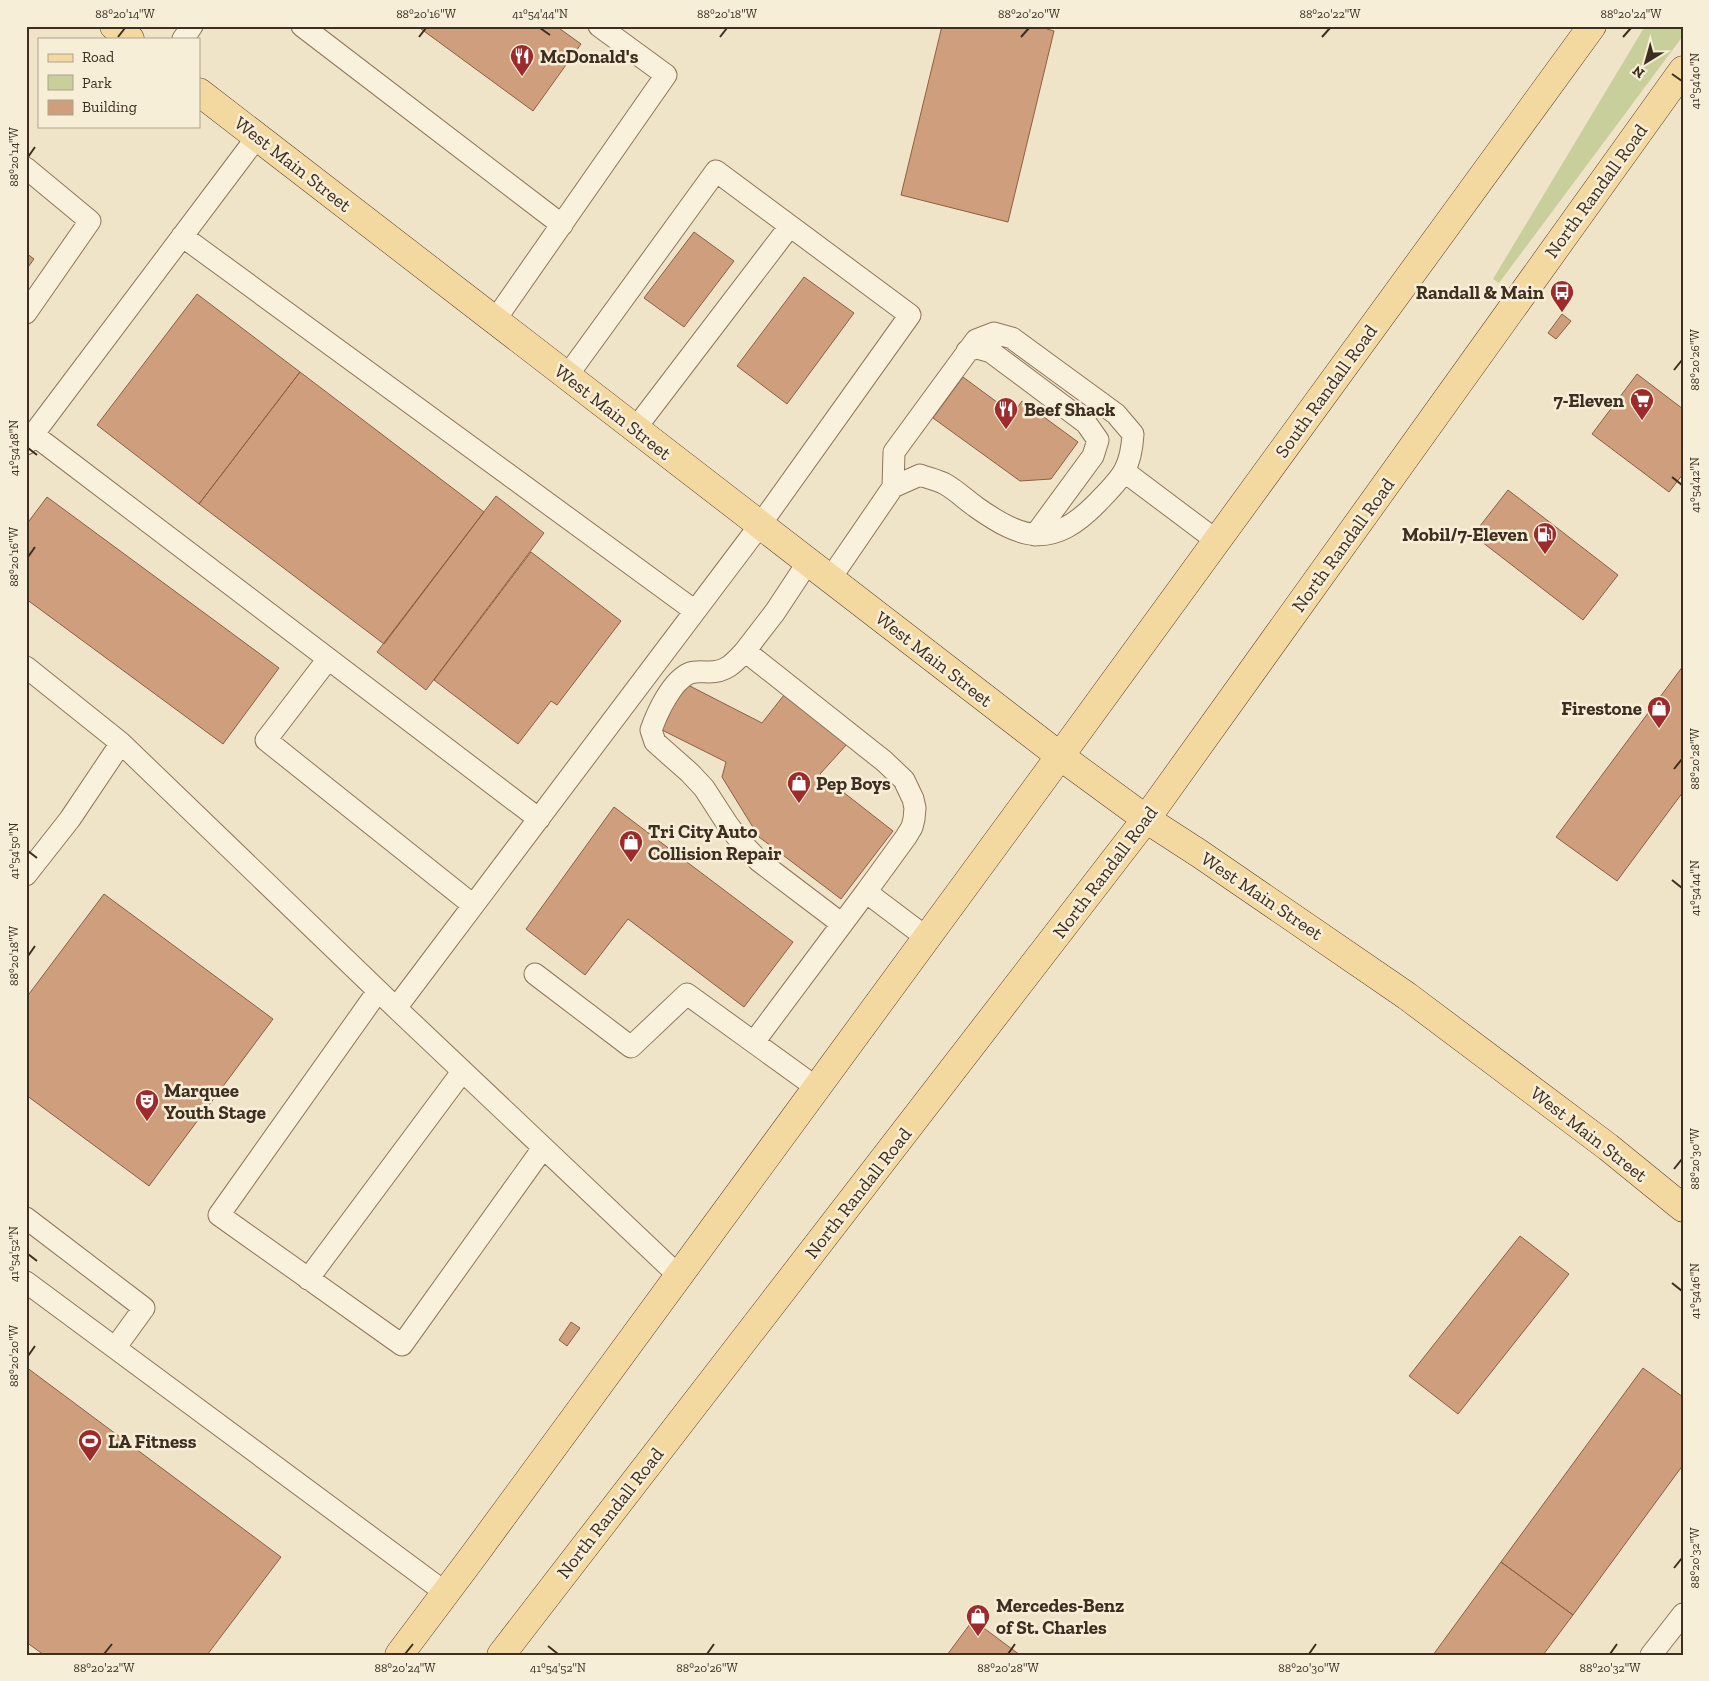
<svg xmlns="http://www.w3.org/2000/svg" width="1709" height="1681" font-family="'Zilla Slab',serif">
<style>
.green{fill:#c9cf9b}
.building{fill:#cf9f7d;stroke:#8d5f41}
.lines{fill:none;stroke-linecap:round;stroke-linejoin:round}
.lane-casing{stroke:#8d765c;stroke-width:23}
.primary-casing{stroke:#5b4430;stroke-width:29}
.lane{stroke:#faf1dc;stroke-width:21}
.primary{stroke:#f3d9a0;stroke-width:28}
.ticks{fill:none;stroke:#3d2e20;stroke-width:2}
.labels{text-anchor:middle;dominant-baseline:central;stroke-width:5;stroke-linejoin:round;paint-order:stroke}
.poi-label{font-size:19px;font-weight:bold;fill:#3d2e20;stroke:#f7eed8;text-anchor:start}
.street-label{font-size:19px;fill:#3d2e20;stroke:#f7eed8}
.neatline{fill:none;stroke:#3d2e20;stroke-width:2}
.ticks-label{font-size:12px;text-anchor:middle;fill:#3d2e20}
</style>
<rect width="100%" height="100%" fill="#f0e4c8"/>
<!-- green -->
<path class="green" d="M 1645,26 L 1683,26 L 1683,36 L 1499,283 L 1493,279 Z"/>
<!-- building -->
<path class="building" d="M 417,26 L 556,26 L 581,44 L 533,111 Z
M 942,26 L 1048,26 L 1047,29 L 1054,31 L 1008,222 L 901,195 Z
M 694,232 L 734,261 L 684,327 L 644,298 Z
M 26,253 L 34,259 L 26,270 Z
M 804,277 L 854,313 L 787,404 L 737,366 Z
M 197,294 L 300,372 L 199,504 L 97,425 Z
M 1562,314 L 1571,321 L 1556,339 L 1548,333 Z
M 300,372 L 484,512 L 384,644 L 199,504 Z
M 1637,374 L 1683,409 L 1683,474 L 1669,492 L 1592,434 Z
M 963,377 L 1013,414 L 1022,401 L 1078,442 L 1051,479 L 1020,481 L 933,418 Z
M 1508,490 L 1618,575 L 1583,620 L 1473,535 Z
M 496,496 L 544,533 L 426,690 L 377,652 Z
M 47,497 L 279,668 L 223,744 L 26,599 L 26,525 Z
M 531,552 L 621,621 L 557,705 L 551,701 L 518,744 L 434,680 Z
M 1683,666 L 1683,792 L 1617,881 L 1556,837 Z
M 684,683 L 762,723 L 784,695 L 848,743 L 820,774 L 893,831 L 841,899 L 759,837 L 722,777 L 726,762 L 662,730 Z
M 614,807 L 793,942 L 744,1007 L 628,919 L 585,975 L 526,929 Z
M 104,894 L 273,1019 L 149,1186 L 26,1095 L 26,998 Z
M 1520,1236 L 1569,1274 L 1458,1414 L 1409,1376 Z
M 571,1322 L 580,1328 L 567,1346 L 559,1340 Z
M 26,1367 L 281,1557 L 207,1655 L 44,1655 L 26,1642 Z
M 1643,1368 L 1683,1397 L 1683,1465 L 1573,1615 L 1501,1562 Z
M 1501,1562 L 1573,1615 L 1543,1655 L 1433,1655 Z
M 973,1620 L 1020,1655 L 947,1655 Z"/>
<g class="lines">
<!-- lane casing -->
<g class="lane-casing">
<path id="lane" d="M 302,26 L 562,225
M 183,39 L 192,26
M 26,168 L 90,221 L 26,313
M 182,236 L 695,611
M 495,320 L 666,75 L 599,26
M 967,351 L 977,348 L 991,352 L 1086,423 L 1098,440 L 1093,456 L 1035,535
M 635,429 L 790,226
M 34,435 L 539,819
M 26,444 L 257,137
M 1125,472 L 1217,541
M 808,562 L 775,612 L 745,651 L 884,761 L 904,780 L 913,799 L 915,808 L 914,819 L 912,827 L 906,837 L 866,892
M 830,579 L 893,487 L 894,452 L 976,340 L 994,333 L 1012,338 L 1116,414 L 1133,434 C 1131,470 1121,478 1097,503 C 1053,548 1024,541 976,507 C 966,500 956,490 945,484 C 938,480 928,478 920,475 L 893,487
M 745,651 C 735,662 727,672 709,672 C 703,672 696,671 690,673 C 672,680 657,713 651,730 L 655,742 L 690,773 L 704,788 L 728,825 L 741,842 L 759,861 L 842,924
M 328,659 L 266,740 L 473,905
M 26,667 L 121,743 L 396,1008 L 760,525 L 910,315 L 716,171 L 567,376
M 26,875 L 70,819 L 121,743
M 535,974 L 631,1047 L 687,994 L 817,1088
M 378,991 L 219,1215 L 402,1345 L 543,1148
M 396,1008 L 679,1276
M 754,1042 L 866,892 L 927,938
M 26,1218 L 144,1308 L 115,1348
M 308,1279 L 462,1072
M 26,1282 L 446,1593
M 1651,1655 L 1683,1614"/>
</g>
<!-- primary casing -->
<g class="primary-casing">
<path id="primary" d="M 114,26 L 130,39
M 199,92 L 1060,756 L 1146,819 L 1200,854 L 1407,996 L 1608,1147 L 1683,1208
M 399,1655 L 474,1555 L 1060,756 L 1592,26
M 501,1655 L 1146,819 L 1683,70"/>
</g>
<!-- lane -->
<use href="#lane" class="lane"/>
<!-- primary -->
<use href="#primary" class="primary"/>
</g>
<!-- ticks -->
<path class="ticks" d="M 540,28 L 550,35M 118,37 L 125,28M 419,37 L 426,28M 720,37 L 727,28M 1021,37 L 1029,28M 1322,37 L 1330,28M 1623,37 L 1631,28M 1672,74 L 1682,81M 28,157 L 35,147M 1674,370 L 1682,360M 28,448 L 37,455M 1672,477 L 1682,485M 28,557 L 35,547M 1674,769 L 1682,759M 28,851 L 37,858M 1672,880 L 1682,888M 28,956 L 35,946M 1674,1169 L 1682,1159M 28,1254 L 37,1261M 1672,1283 L 1682,1291M 28,1356 L 35,1346M 1674,1568 L 1682,1558M 548,1646 L 558,1654M 104,1654 L 112,1644M 405,1654 L 413,1644M 707,1654 L 714,1644M 1008,1654 L 1015,1644M 1309,1654 L 1316,1644M 1610,1654 L 1617,1644"/>
<!-- icons -->
<defs>
<g id="restaurant-pin" transform="scale(1.25)"><path d="M0 17L-7.5 6A9.5 9.5 0 1 1 7.5 6Z" fill="#9e2a2b" stroke="#f7eed8"/><path d="M-5-6h1v4h1v-4h1v4h1v-4h1v5L-1.5 .5V6h-2V.5L-5-1ZM5-6V6H3V1.5H1.5Q1.5-4 5-6Z" fill="#fff"/></g>
<g id="bus-pin" transform="scale(1.25)"><path d="M0 17L-7.5 6A9.5 9.5 0 1 1 7.5 6Z" fill="#9e2a2b" stroke="#f7eed8"/><path d="M-5-6H5V4H4V6H2V4H-2V6H-4V4H-5ZM-3.5-4V0h7V-4ZM-3.5 1.2v1.5H-2V1.2ZM2 1.2v1.5H3.5V1.2Z" fill="#fff"/></g>
<g id="supermarket-pin" transform="scale(1.25)"><path d="M0 17L-7.5 6A9.5 9.5 0 1 1 7.5 6Z" fill="#9e2a2b" stroke="#f7eed8"/><path d="M-6-5.5h2.5l.6 2H6L4.5 2H-2.5L-4.4-4H-6ZM-1.5 3.2a1.3 1.3 0 1 0 .1 0ZM3 3.2a1.3 1.3 0 1 0 .1 0Z" fill="#fff"/></g>
<g id="fuel-pin" transform="scale(1.25)"><path d="M0 17L-7.5 6A9.5 9.5 0 1 1 7.5 6Z" fill="#9e2a2b" stroke="#f7eed8"/><path d="M-5.5-6h7V0h2V4h1.3V-2.5L3-4.5l.8-.8L6-3V5H2.5V1h-1V6h-7ZM-4.2-4.7v3.2H.2V-4.7Z" fill="#fff"/></g>
<g id="shop-pin" transform="scale(1.25)"><path d="M0 17L-7.5 6A9.5 9.5 0 1 1 7.5 6Z" fill="#9e2a2b" stroke="#f7eed8"/><path d="M-5-2.5h2.3a2.7 3.5 0 0 1 5.4 0H5L5.5 6h-11ZM-1.5-2.5h3a1.5 2.3 0 0 0-3 0Z" fill="#fff"/></g>
<g id="theatre-pin" transform="scale(1.25)"><path d="M0 17L-7.5 6A9.5 9.5 0 1 1 7.5 6Z" fill="#9e2a2b" stroke="#f7eed8"/><path d="M-5-5.5Q0-4 5-5.5V0Q5 5 0 6Q-5 5-5 0ZM-3.3-2.5H-1v1.5H-3.3ZM1-2.5H3.3v1.5H1ZM-2.8 1Q0 5.5 2.8 1Z" fill="#fff"/></g>
<g id="stadium-pin" transform="scale(1.25)"><path d="M0 17L-7.5 6A9.5 9.5 0 1 1 7.5 6Z" fill="#9e2a2b" stroke="#f7eed8"/><path d="M0-5a6.5 5 0 1 0 0 10a6.5 5 0 1 0 0-10ZM-3.5-1.8h7v3.6h-7Z" fill="#fff"/></g>
</defs>
<g fill-rule="evenodd">
<use href="#restaurant-pin" x="522" y="56"/>
<use href="#bus-pin" x="1562" y="292"/>
<use href="#supermarket-pin" x="1642" y="400"/>
<use href="#restaurant-pin" x="1006" y="409"/>
<use href="#fuel-pin" x="1545" y="534"/>
<use href="#shop-pin" x="1659" y="708"/>
<use href="#shop-pin" x="799" y="783"/>
<use href="#shop-pin" x="631" y="842"/>
<use href="#theatre-pin" x="147" y="1101"/>
<use href="#stadium-pin" x="90" y="1441"/>
<use href="#shop-pin" x="978" y="1616"/>
</g>
<g class="labels">
<!-- poi labels -->
<g class="poi-label">
<text x="540" y="56">McDonald's</text>
<text x="1544" y="292" text-anchor="end">Randall &amp; Main</text>
<text x="1624" y="400" text-anchor="end">7-Eleven</text>
<text x="1024" y="409">Beef Shack</text>
<text x="1528" y="534" text-anchor="end">Mobil/7-Eleven</text>
<text x="1642" y="708" text-anchor="end">Firestone</text>
<text x="816" y="783">Pep Boys</text>
<text x="648" y="831">Tri City Auto<tspan x="648" dy="22">Collision Repair</tspan></text>
<text x="164" y="1090">Marquee<tspan x="164" dy="22">Youth Stage</tspan></text>
<text x="108" y="1441">LA Fitness</text>
<text x="996" y="1605">Mercedes-Benz<tspan x="996" dy="22">of St. Charles</tspan></text>
</g>
<!-- street labels -->
<g class="street-label">
<text transform="translate(293 164) rotate(38)">West Main Street</text>
<text transform="translate(1596 191) rotate(-54)">North Randall Road</text>
<text transform="translate(1326 391) rotate(-54)">South Randall Road</text>
<text transform="translate(613 412) rotate(38)">West Main Street</text>
<text transform="translate(1343 545) rotate(-54)">North Randall Road</text>
<text transform="translate(934 659) rotate(38)">West Main Street</text>
<text transform="translate(1105 872) rotate(-53)">North Randall Road</text>
<text transform="translate(1262 896) rotate(34)">West Main Street</text>
<text transform="translate(1589 1134) rotate(38)">West Main Street</text>
<text transform="translate(858 1193) rotate(-52)">North Randall Road</text>
<text transform="translate(610 1513) rotate(-52)">North Randall Road</text>
</g>
</g>
<!-- border -->
<rect width="1709" height="1681" fill="none" stroke="#f7eed8" stroke-width="55"/>
<!-- legend -->
<rect x="38" y="38" width="162" height="90" fill="#f7eed8" stroke="#ada18e"/>
<rect x="48" y="54" width="25" height="8" fill="#f3d9a0" stroke="#ada18e"/>
<text x="82" y="62" font-size="15" fill="#3d2e20">Road</text>
<rect x="48" y="75" width="25" height="15" fill="#c9cf9b" stroke="#ada18e"/>
<text x="82" y="88" font-size="15" fill="#3d2e20">Park</text>
<rect x="48" y="100" width="25" height="15" fill="#cf9f7d" stroke="#ada18e"/>
<text x="82" y="112" font-size="15" fill="#3d2e20">Building</text>
<!-- north arrow -->
<g transform="translate(1646 62) rotate(217)" stroke="#f7eed8" stroke-width="4" paint-order="stroke">
<path d="M0-4L9 19L0 12L-9 19Z" fill="#3d2e20"/>
<text y="-8" font-size="14" font-weight="bold" text-anchor="middle" fill="#3d2e20">N</text>
</g>
<rect x="28" y="28" width="1654" height="1626" class="neatline"/>
<g class="ticks-label">
<text x="125" y="18">88°20'14"W</text>
<text x="426" y="18">88°20'16"W</text>
<text x="540" y="18">41°54'44"N</text>
<text x="727" y="18">88°20'18"W</text>
<text x="1029" y="18">88°20'20"W</text>
<text x="1330" y="18">88°20'22"W</text>
<text x="1631" y="18">88°20'24"W</text>
<text transform="translate(1695 81) rotate(-90)" y="4">41°54'40"N</text>
<text transform="translate(14 157) rotate(-90)" y="4">88°20'14"W</text>
<text transform="translate(1695 360) rotate(-90)" y="4">88°20'26"W</text>
<text transform="translate(14 448) rotate(-90)" y="4">41°54'48"N</text>
<text transform="translate(1695 485) rotate(-90)" y="4">41°54'42"N</text>
<text transform="translate(14 557) rotate(-90)" y="4">88°20'16"W</text>
<text transform="translate(1695 759) rotate(-90)" y="4">88°20'28"W</text>
<text transform="translate(14 851) rotate(-90)" y="4">41°54'50"N</text>
<text transform="translate(1695 888) rotate(-90)" y="4">41°54'44"N</text>
<text transform="translate(14 956) rotate(-90)" y="4">88°20'18"W</text>
<text transform="translate(1695 1159) rotate(-90)" y="4">88°20'30"W</text>
<text transform="translate(14 1254) rotate(-90)" y="4">41°54'52"N</text>
<text transform="translate(1695 1291) rotate(-90)" y="4">41°54'46"N</text>
<text transform="translate(14 1356) rotate(-90)" y="4">88°20'20"W</text>
<text transform="translate(1695 1558) rotate(-90)" y="4">88°20'32"W</text>
<text x="104" y="1672">88°20'22"W</text>
<text x="405" y="1672">88°20'24"W</text>
<text x="558" y="1672">41°54'52"N</text>
<text x="707" y="1672">88°20'26"W</text>
<text x="1008" y="1672">88°20'28"W</text>
<text x="1309" y="1672">88°20'30"W</text>
<text x="1610" y="1672">88°20'32"W</text>
</g>
</svg>
